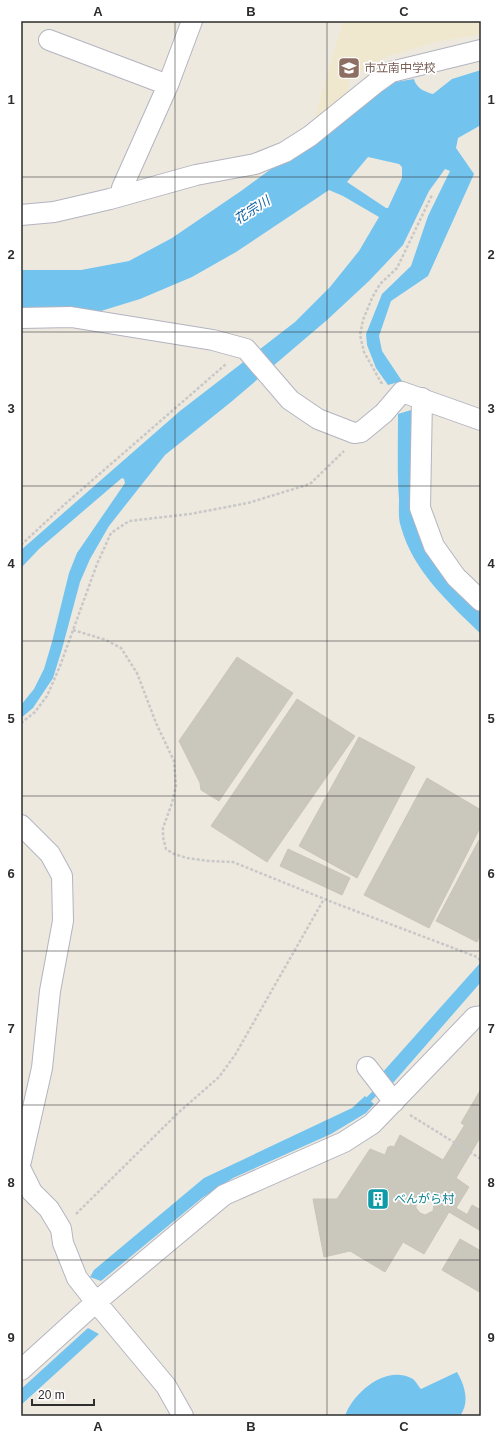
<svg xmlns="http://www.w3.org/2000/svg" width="502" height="1437" font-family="Helvetica,'Noto Sans JP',sans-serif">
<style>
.education{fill:#efe8cf}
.water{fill:#73c3ef;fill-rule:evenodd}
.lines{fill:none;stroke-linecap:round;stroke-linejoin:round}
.stream{stroke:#73c3ef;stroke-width:6}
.building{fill:#cac7bd;stroke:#cac5b8;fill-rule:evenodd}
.minor-casing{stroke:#b3b4c0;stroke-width:22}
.path{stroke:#c8c8c8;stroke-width:2.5;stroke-dasharray:3 2;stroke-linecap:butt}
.minor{stroke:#fff;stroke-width:20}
.grid{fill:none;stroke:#2d2d2d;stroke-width:1;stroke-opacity:0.55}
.labels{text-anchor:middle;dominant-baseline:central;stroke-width:3.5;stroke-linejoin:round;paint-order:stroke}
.education-label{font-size:12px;fill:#785e54;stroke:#fff;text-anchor:start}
.culture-label{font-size:12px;fill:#0d838f;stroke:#fff;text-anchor:start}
.water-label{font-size:13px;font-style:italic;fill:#0d60a0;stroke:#fff}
.neatline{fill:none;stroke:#2d2d2d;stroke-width:1.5}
.grid-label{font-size:13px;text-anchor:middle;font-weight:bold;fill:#2d2d2d}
</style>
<rect width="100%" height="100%" fill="#eee9df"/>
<!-- education -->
<path class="education" d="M 343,21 L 481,21 L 481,34 L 437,42 L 386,57 L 350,78 L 347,92 L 313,123 Z"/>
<!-- water -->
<path class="water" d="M 481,70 L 481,125 L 458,138 L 456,148 L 474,174 L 428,276 L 391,301 L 379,336 L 382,351 L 402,381 L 388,385 L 376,368 L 367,345 L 366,334 L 382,294 L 411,266 L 428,216 L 450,171 L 445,169 L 429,191 L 403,245 L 369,281 L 327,320 L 231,402 L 165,455 L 109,526 L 90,559 L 80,582 L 62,649 L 53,678 L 33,708 L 21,718 L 21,705 L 34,689 L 44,669 L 52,642 L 69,573 L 77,553 L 125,483 L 124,479 L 122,478 L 116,483 L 39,549 L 21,568 L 21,550 L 180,411 L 295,322 L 330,287 L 359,251 L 379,217 L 343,196 L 329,190 L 236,252 L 192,277 L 140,299 L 101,311 L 21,311 L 21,270 L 81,270 L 129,261 L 172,238 L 241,191 L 361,103 L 395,82 L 414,79 C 416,88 425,92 433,94 L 452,79 ZM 368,157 L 399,164 L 402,167 L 402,178 L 388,208 L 386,208 L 347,182 Z
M 411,410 L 415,503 L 469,601 L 481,612 L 481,634 C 449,603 413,571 401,527 C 398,519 399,508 399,500 C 397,471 398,442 398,414 Z
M 481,962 L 481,982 L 393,1083 L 382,1073 Z
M 365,1096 L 374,1104 L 366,1113 L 331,1134 L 233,1178 L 202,1198 L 101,1281 L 90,1277 L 94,1270 L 204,1178 L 352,1108 Z
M 88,1328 L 99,1334 L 21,1405 L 21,1389 Z
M 457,1372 C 465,1386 470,1402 460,1416 L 345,1416 C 353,1393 385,1365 411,1378 C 415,1379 418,1386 421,1389 Z"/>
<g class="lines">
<!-- stream -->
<path class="stream" d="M 363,1105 L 379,1089"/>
</g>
<!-- building -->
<path class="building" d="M 237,657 L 293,693 L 219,801 L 201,790 L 200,783 L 179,741 Z
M 297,699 L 355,736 L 267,862 L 211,826 Z
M 359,737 L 415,767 L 357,878 L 299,846 Z
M 427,778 L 481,810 L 481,826 L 429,928 L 364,895 Z
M 479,840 L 481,841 L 481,934 L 477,942 L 436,921 Z
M 288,849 L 350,878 L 342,895 L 280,866 Z
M 481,1089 L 481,1136 L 461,1123 Z
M 464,1126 L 481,1136 L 456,1178 L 469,1187 L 456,1208 L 468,1215 L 464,1221 L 449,1212 L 424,1254 L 403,1242 L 385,1272 L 350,1251 L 324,1257 L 313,1199 L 337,1199 L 370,1149 L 385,1155 L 388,1147 L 389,1147 L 390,1146 L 394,1147 L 400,1135 L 443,1160 ZM 424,1197 L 430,1198 L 434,1205 L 433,1211 L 425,1215 L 420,1213 L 416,1208 L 416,1205 L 418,1200 Z
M 472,1205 L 479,1209 L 481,1207 L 481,1231 L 464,1221 Z
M 460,1239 L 481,1251 L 481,1293 L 442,1270 Z"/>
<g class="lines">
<!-- minor casing -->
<g class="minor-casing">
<path id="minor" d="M 49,40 L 168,85
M 122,188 L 168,85 L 192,21
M 21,215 L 54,212 L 110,199 L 196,175 L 255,164 L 285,152 L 310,136 L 377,82 L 391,72 L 481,50
M 21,318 L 71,317 L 213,340 L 246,349 L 290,400 L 318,419 L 354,433 L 361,432 L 384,413 L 402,392 L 481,420
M 422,398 L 420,508 L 434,546 L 456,577 L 481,601
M 21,825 L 50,854 L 62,876 L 63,921 L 50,991 L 42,1068 L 21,1161
M 367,1067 L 394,1102
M 21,1170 L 32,1192 L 49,1209 L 61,1229 L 63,1243 L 77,1278 L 96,1302 L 166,1386 L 183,1416
M 21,1370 L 96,1302 L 224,1195 L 344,1142 L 372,1124 L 475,1017 L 481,1016"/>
</g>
<!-- path -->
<path class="path" d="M 382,384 L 364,352 L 360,335 L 363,320 L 372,298 L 380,284 L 397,268 L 432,195
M 21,545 L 65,504 L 226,364
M 73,630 L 106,640 L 121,648 L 137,673 L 156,723 L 174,761 L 176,786 L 172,803 L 163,828 L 163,837 L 166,849 L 174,854 L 187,858 L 209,861 L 233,862 L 332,902 L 477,957 L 481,961
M 21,723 L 35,712 L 47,696 L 60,666 L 97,564 L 111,533 L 129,521 L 190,514 L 248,503 L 310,484 L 344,451
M 410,1115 L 481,1159
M 76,1214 L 178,1113 L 219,1077 L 235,1055 L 324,899"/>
<!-- minor -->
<use href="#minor" class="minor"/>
</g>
<!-- grid -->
<path class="grid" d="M 175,21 L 175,1416M 327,21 L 327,1416M 21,177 L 481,177M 21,332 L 481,332M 21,486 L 481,486M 21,641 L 481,641M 21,796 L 481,796M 21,951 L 481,951M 21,1105 L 481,1105M 21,1260 L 481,1260"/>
<!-- icons -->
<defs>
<g id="school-square" transform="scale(1.15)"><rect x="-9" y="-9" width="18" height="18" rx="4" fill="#8d6e63" stroke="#fff"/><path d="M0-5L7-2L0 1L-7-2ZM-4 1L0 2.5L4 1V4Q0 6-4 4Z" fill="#fff"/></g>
<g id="building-square" transform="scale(1.15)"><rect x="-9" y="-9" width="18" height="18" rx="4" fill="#0f9aa8" stroke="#fff"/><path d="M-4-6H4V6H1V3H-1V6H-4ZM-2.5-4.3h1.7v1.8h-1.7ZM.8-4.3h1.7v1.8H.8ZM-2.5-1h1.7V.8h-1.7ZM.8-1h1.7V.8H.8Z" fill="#fff"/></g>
</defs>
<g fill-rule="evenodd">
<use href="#school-square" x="349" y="68"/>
<use href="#building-square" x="378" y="1199"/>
</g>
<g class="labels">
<!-- education labels -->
<g class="education-label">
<text x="364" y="68">市立南中学校</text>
</g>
<!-- culture labels -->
<g class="culture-label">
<text x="394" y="1199">べんがら村</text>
</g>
<!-- water labels -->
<g class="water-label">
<text transform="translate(252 210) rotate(-33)">花宗川</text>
</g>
</g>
<!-- border -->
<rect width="502" height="1437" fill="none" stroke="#ffffff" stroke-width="44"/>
<!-- scale -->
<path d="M32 1399v6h62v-6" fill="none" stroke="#2d2d2d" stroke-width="2"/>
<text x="38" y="1399" font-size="12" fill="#2d2d2d" stroke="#ffffff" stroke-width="3" paint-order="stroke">20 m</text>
<rect x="22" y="22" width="458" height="1393" class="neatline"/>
<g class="grid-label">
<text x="98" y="16">A</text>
<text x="251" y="16">B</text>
<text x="404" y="16">C</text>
<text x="11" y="104">1</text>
<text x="491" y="104">1</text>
<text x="11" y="259">2</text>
<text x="491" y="259">2</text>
<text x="11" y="413">3</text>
<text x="491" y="413">3</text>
<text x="11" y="568">4</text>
<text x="491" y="568">4</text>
<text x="11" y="723">5</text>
<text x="491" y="723">5</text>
<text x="11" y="878">6</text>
<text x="491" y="878">6</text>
<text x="11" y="1033">7</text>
<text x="491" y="1033">7</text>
<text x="11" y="1187">8</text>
<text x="491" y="1187">8</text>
<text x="11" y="1342">9</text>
<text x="491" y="1342">9</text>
<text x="98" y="1431">A</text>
<text x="251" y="1431">B</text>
<text x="404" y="1431">C</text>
</g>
</svg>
